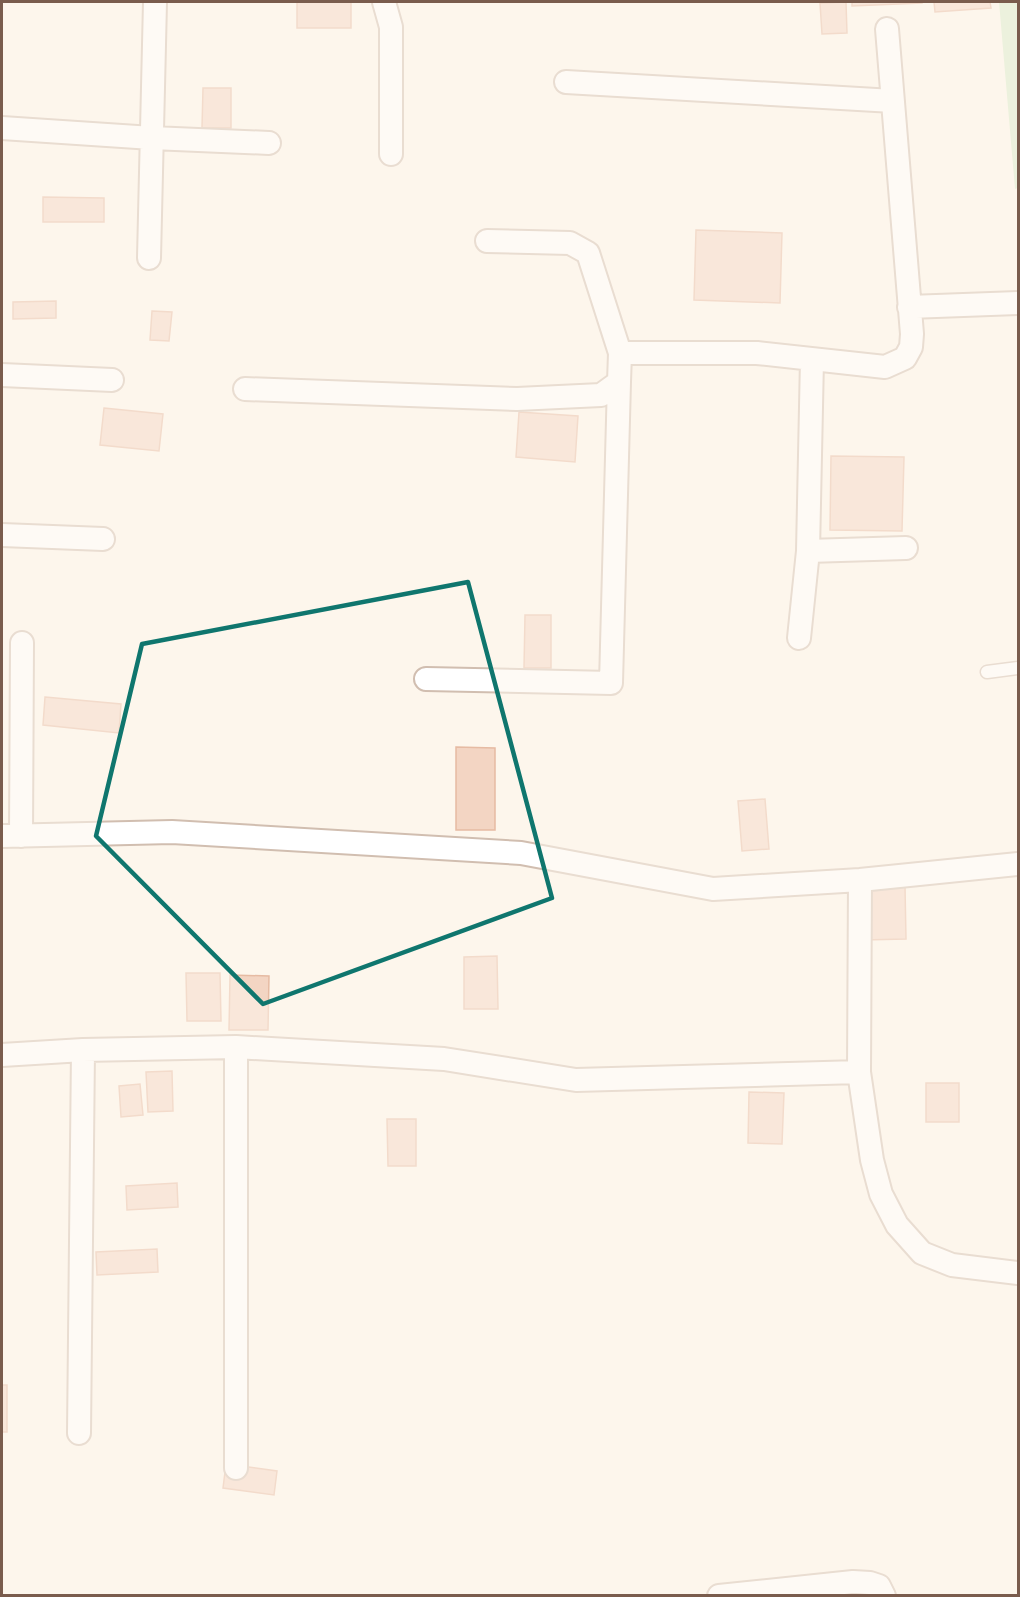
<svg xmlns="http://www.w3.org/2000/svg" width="1020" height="1597" font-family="Mulish,sans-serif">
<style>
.green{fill:#d8ecc9}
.building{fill:#f3d5c3;stroke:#e6bba3;stroke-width:1.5}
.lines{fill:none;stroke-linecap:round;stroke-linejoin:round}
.lane-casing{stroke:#d1beb0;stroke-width:15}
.street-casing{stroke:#d1beb0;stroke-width:26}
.lane{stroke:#fff;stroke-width:12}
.street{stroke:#fff;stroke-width:22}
.marked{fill:none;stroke:#0f766e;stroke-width:4.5;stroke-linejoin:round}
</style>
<rect width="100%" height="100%" fill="#fdf6ec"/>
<!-- green -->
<path class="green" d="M 999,2 L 1018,2 L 1018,188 L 1015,189 Z"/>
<!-- building -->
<path class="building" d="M 297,2 L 351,2 L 351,28 L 297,28 Z
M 846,2 L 847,33 L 822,34 L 820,3 Z
M 852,2 L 922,2 L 922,3 L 852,6 Z
M 934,2 L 990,2 L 991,8 L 935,12 Z
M 203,88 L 231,88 L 231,128 L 202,128 Z
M 43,197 L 104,198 L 104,222 L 43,222 Z
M 696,230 L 782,233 L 780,303 L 694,300 Z
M 56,301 L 56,318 L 13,319 L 13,302 Z
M 152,311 L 172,312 L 169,341 L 150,340 Z
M 104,408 L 163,414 L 159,451 L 100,445 Z
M 519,412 L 578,416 L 575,462 L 516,457 Z
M 831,456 L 904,457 L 902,531 L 830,530 Z
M 525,615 L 551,615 L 551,668 L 524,668 Z
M 45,697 L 121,704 L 119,733 L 43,725 Z
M 456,747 L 495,748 L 495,830 L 456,830 Z
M 765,799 L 769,849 L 742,851 L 738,801 Z
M 905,886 L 906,939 L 863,940 L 862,887 Z
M 497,956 L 498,1009 L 464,1009 L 464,957 Z
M 186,973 L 220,973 L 221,1021 L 187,1021 Z
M 230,975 L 269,976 L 268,1030 L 229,1030 Z
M 172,1071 L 173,1111 L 148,1112 L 146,1072 Z
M 926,1083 L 959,1083 L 959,1122 L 926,1122 Z
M 140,1084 L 143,1115 L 121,1117 L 119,1086 Z
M 749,1092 L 784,1093 L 782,1144 L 748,1143 Z
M 387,1119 L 416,1119 L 416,1166 L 388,1166 Z
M 177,1183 L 178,1207 L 127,1210 L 126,1186 Z
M 157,1249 L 158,1272 L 97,1275 L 96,1252 Z
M 2,1385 L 7,1385 L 7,1432 L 2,1432 Z
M 226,1464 L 277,1471 L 274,1495 L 223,1488 Z"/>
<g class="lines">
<!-- lane casing -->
<g class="lane-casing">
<path id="lane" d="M 987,672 L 1018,668"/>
</g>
<!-- street casing -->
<g class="street-casing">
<path id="street" d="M 384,2 L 391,27 L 391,154
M 566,82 L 893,101
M 2,128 L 152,138 L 269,143
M 487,241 L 570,243 L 588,253 L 620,353
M 149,258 L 155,2
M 909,307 L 1018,303
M 2,375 L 112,380
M 245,389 L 517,399 L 601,395 L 619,382 L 620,353 L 757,353 L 885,367 L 905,358 L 911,347 L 912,334 L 887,29
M 2,535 L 103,539
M 808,551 L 906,548
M 799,638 L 808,551 L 812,359
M 426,679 L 611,683 L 619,382
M 2,836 L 172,832 L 521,853 L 713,889 L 860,880 L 1018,864
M 21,836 L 22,643
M 860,880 L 859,1072 L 872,1160 L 881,1194 L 897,1225 L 922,1253 L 952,1265 L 1018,1273
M 236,1047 L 236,1468
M 2,1055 L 83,1050 L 236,1047 L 444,1059 L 576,1080 L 859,1072
M 79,1433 L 83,1050
M 719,1596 L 853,1582 L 870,1583 L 879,1586 L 884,1596"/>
</g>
<!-- lane -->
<use href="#lane" class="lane"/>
<!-- street -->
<use href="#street" class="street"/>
</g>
<!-- marked area -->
<path d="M0 0H1020V1597H0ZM 468,582 L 552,898 L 263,1004 L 96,836 L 142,644 Z" fill="#fdf6ec" fill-opacity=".55" fill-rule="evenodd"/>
<path class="marked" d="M 468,582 L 552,898 L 263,1004 L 96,836 L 142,644 Z"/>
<!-- border -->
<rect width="1020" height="1597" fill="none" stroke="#7a5c4d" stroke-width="6"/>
</svg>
